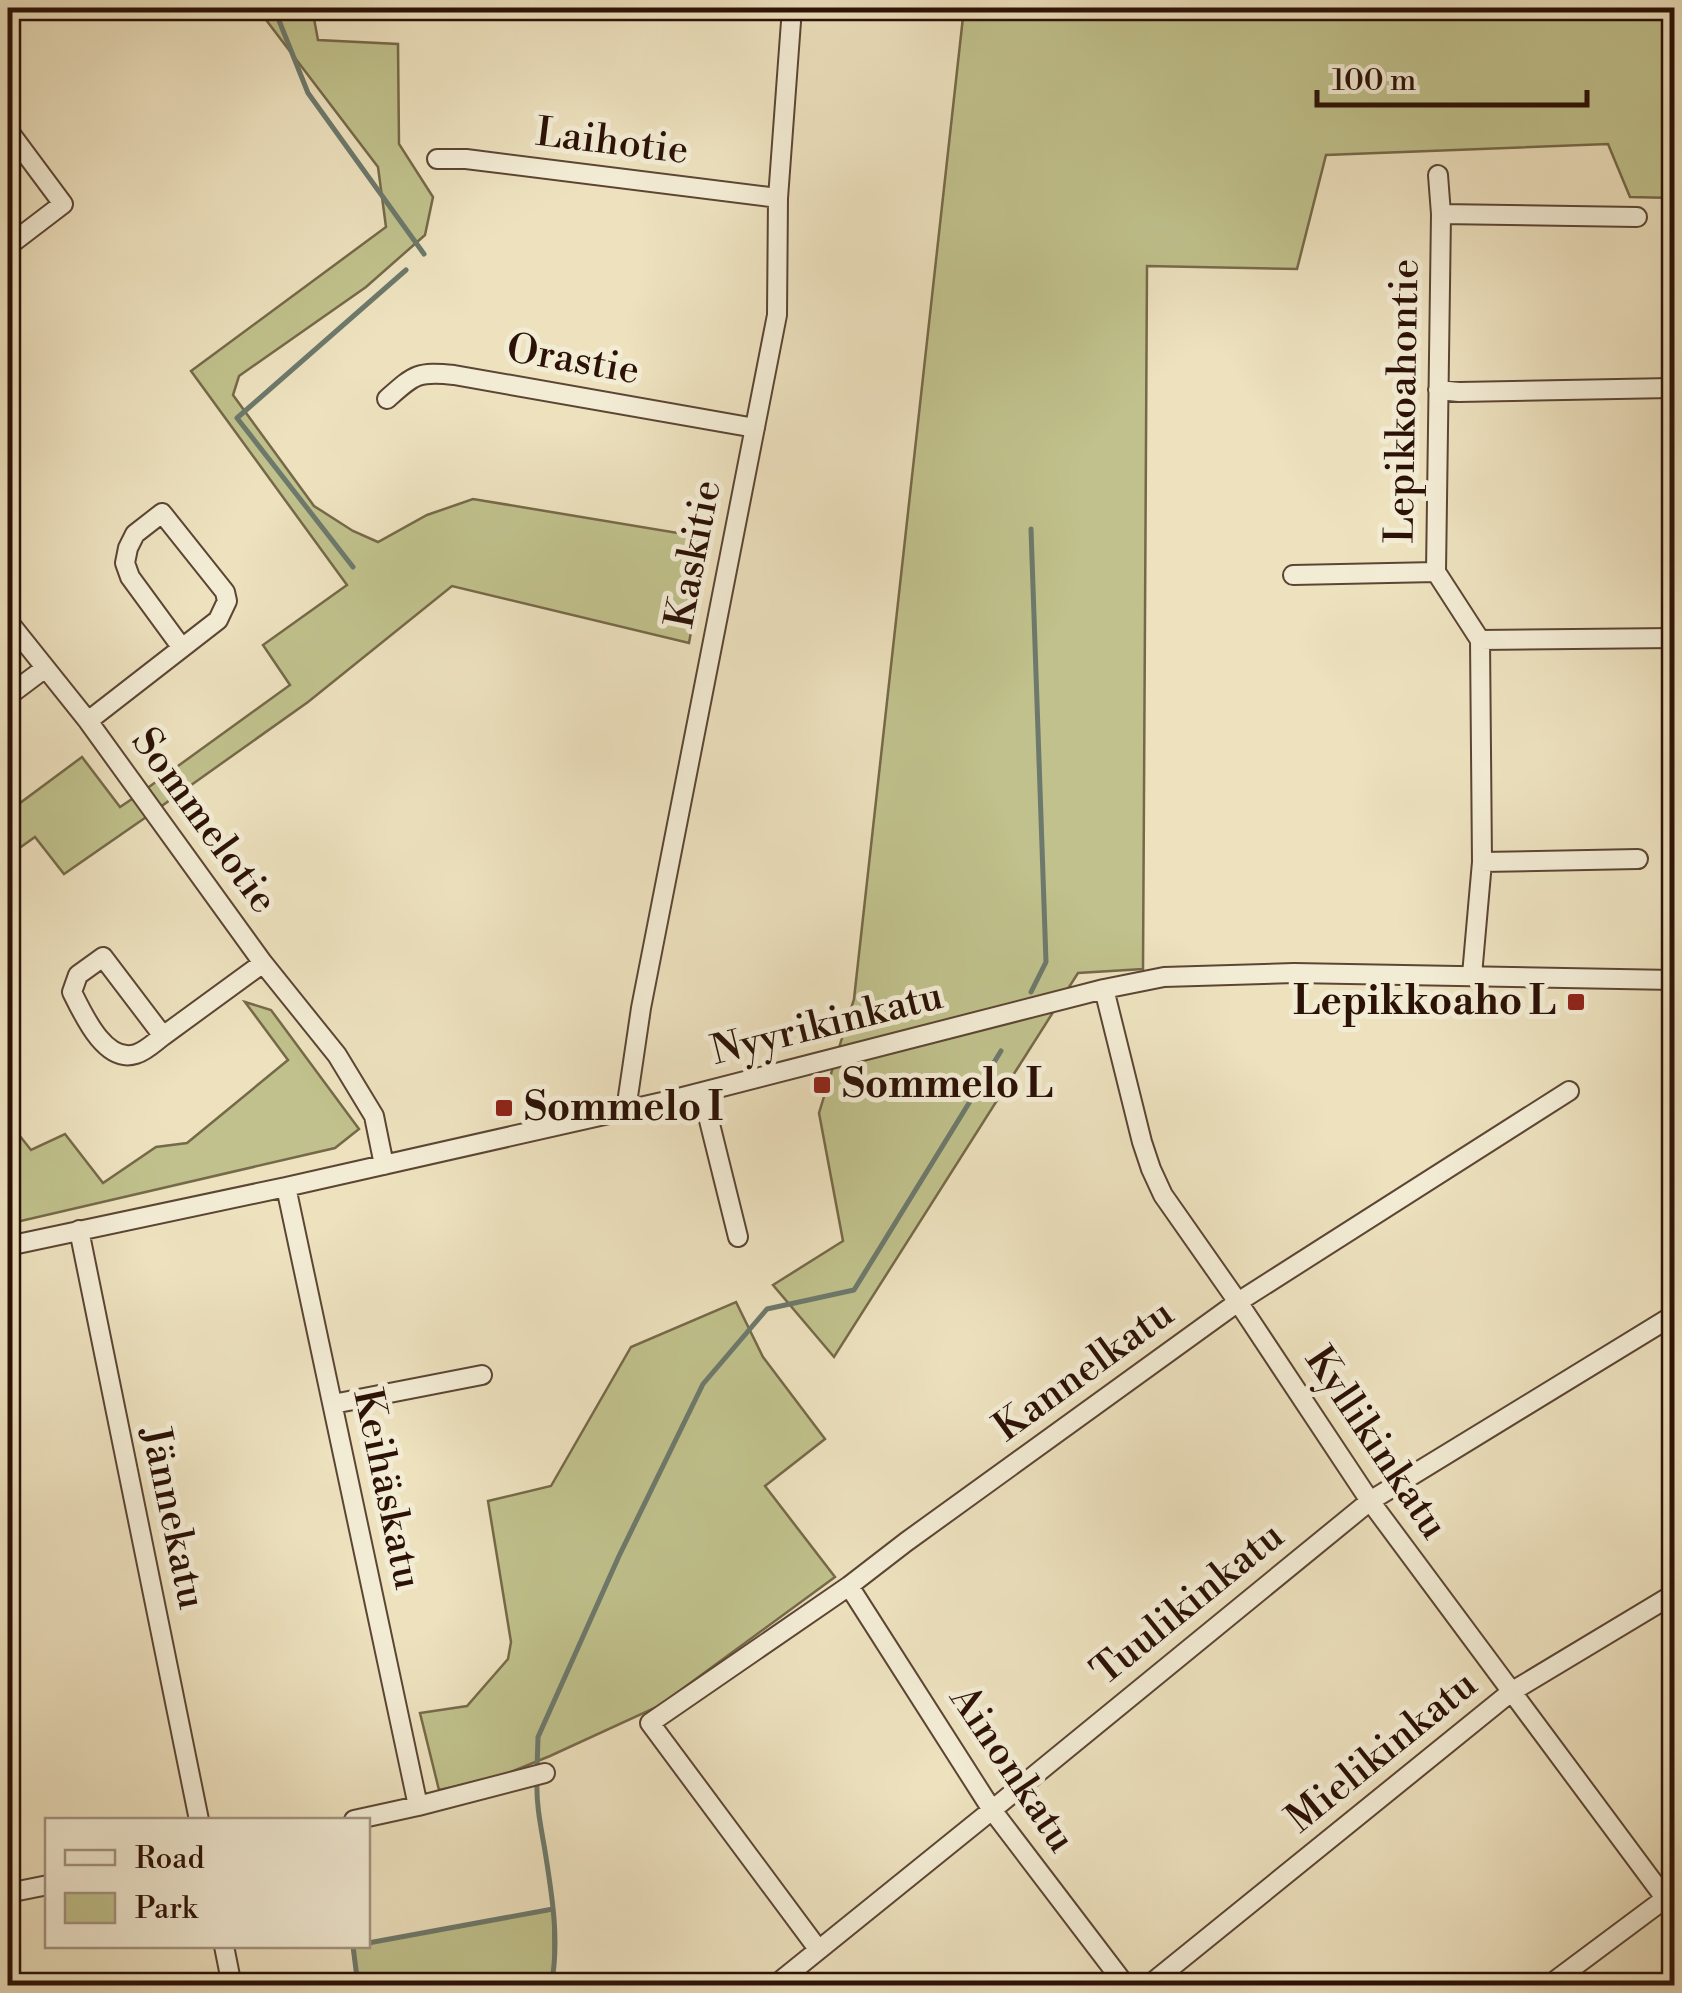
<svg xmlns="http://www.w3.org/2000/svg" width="1682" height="1993" font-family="'Libre Bodoni',serif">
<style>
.green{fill:#c0c18c;stroke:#766949;stroke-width:2.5}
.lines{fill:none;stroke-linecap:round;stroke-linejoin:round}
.stream{stroke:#6d796c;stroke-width:5}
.minor-casing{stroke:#5c4534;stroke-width:22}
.minor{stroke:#f3ecd5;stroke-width:18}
.poi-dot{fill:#8f2418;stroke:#f3ecd5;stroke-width:4}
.labels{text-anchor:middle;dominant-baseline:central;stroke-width:10;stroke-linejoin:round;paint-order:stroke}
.street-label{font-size:40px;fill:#2b1106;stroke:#f3ecd5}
.poi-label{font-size:40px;font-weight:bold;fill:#2b1106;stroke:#f3ecd5;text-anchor:start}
</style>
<rect width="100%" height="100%" fill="#ede1be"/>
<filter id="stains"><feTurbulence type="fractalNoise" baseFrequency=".002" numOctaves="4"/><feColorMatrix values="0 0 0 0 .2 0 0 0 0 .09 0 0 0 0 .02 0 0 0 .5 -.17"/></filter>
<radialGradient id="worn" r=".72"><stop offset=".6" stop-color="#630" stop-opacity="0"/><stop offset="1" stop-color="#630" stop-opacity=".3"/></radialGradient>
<!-- green -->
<path class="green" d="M 257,8 L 312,8 L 318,40 L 398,44 L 399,144 L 433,197 L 425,235 L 366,287 L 239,376 L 233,395 L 314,506 L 353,531 L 378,542 L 427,515 L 473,499 L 708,538 L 689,643 L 452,586 L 308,702 L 156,810 L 142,792 L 290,685 L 263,645 L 347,585 L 191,371 L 386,227 L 378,167 Z
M 964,8 L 1674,8 L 1674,198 L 1630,197 L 1608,144 L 1326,155 L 1297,269 L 1147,266 L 1143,969 L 1078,973 L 834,1357 L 773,1285 L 843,1241 L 819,1113 L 854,999 Z
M 82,757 L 120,807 L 138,795 L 152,813 L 64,874 L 35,837 L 8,856 L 8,812 Z
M 245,1002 L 271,1010 L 359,1129 L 335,1148 L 8,1224 L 8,1121 L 31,1150 L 65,1134 L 103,1183 L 156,1147 L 187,1143 L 288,1060 Z
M 736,1302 L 763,1357 L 825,1439 L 765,1486 L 835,1577 L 659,1706 L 550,1756 L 496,1778 L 439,1790 L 420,1713 L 467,1706 L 508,1659 L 511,1642 L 488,1501 L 551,1486 L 631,1347 Z
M 553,1909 L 554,1971 L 551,1985 L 358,1985 L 352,1946 L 368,1946 L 368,1943 Z"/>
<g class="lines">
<!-- stream -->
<path class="stream" d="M 274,8 L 308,93 L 424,254
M 353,567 L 237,418 L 406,270
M 1031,992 L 1046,962 L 1031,529
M 537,1769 L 538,1737 L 619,1556 L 703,1384 L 767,1309 L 854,1290 L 1001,1051
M 537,1780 C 536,1805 541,1827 545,1851 C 552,1895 560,1942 551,1986
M 368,1943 L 553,1909
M 353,1946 L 358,1986"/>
<!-- minor casing -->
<g class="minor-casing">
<path id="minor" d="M 8,130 L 63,204 L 8,246
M 437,159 L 466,159 L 778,198
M 1438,175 L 1441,214 L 1436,572 L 1480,640 L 1482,862 L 1472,975
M 1441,214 L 1637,217
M 1438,390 L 1459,392 L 1671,388
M 387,399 C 414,375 417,371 454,375 L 755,428
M 1293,575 L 1436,572
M 8,621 L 88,721 L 263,963 L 337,1055 L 374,1116 L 384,1165
M 1480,640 L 1674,638
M 8,696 L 44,669
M 88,721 L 218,620 L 227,601 L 225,592 L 162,513 L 135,534 L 128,548 L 125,563 L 130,577 L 182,648
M 1482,862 L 1638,859
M 1104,989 L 1142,1142 L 1151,1169 L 1163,1195 L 1238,1302 L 1370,1501 L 1665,1898
M 163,1036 C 155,1042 146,1051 136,1054 C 105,1064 83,1014 72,992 L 78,975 L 103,957 L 163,1036 L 263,963
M 702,1092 L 738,1237
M 626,1110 L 641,1008 L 777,315 L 778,198 L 792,8
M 286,1187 L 418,1806
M 79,1230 L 199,1820
M 8,1246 L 286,1187 L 671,1100 L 1104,989 L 1164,977 L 1294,973 L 1674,980
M 333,1404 L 482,1375
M 849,1586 L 992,1810 L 1126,1986
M 354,1820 L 418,1806 L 545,1773
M 8,1893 L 48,1885
M 224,1946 L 232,1986
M 818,1949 L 650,1723 L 849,1586 L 906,1542 L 1238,1302 L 1569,1091
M 774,1986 L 992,1810 L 1370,1501 L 1674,1315
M 1148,1986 L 1511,1692 L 1674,1594
M 1548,1986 L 1674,1892"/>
</g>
<!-- minor -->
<use href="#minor" class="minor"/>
</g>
<!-- markers -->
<g class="poi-dot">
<rect x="1566" y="992" width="20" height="20" rx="5"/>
<rect x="812" y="1075" width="20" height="20" rx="5"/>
<rect x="494" y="1098" width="20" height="20" rx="5"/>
</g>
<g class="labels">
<!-- street labels -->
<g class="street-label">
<text transform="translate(612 142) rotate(7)">Laihotie</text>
<text transform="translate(573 360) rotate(10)">Orastie</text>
<text transform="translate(1403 401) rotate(-89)">Lepikkoahontie</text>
<text transform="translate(694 554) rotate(-79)">Kaskitie</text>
<text transform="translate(204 821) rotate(54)">Sommelotie</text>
<text transform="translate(827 1024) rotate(-14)">Nyyrikinkatu</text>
<text transform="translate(1084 1371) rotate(-36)">Kannelkatu</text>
<text transform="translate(1376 1443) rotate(56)">Kyllikinkatu</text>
<text transform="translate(387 1489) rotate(78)">Keihäskatu</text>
<text transform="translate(173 1518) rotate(78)">Jännekatu</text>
<text transform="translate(1188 1604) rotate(-39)">Tuulikinkatu</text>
<text transform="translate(1382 1752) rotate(-39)">Mielikinkatu</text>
<text transform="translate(1012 1769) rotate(56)">Ainonkatu</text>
</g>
<!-- poi labels -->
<g class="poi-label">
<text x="1556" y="1002" text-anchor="end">Lepikkoaho L</text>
<text x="842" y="1085">Sommelo L</text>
<text x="524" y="1108">Sommelo I</text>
</g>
</g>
<!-- margin -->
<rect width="1682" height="1993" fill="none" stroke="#ede1be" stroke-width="40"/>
<rect x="10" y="10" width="1662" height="1973" fill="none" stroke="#2b1106" stroke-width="5"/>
<rect x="20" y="20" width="1642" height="1953" fill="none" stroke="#2b1106" stroke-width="2.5"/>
<!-- legend -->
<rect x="45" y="1818" width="325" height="130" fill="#f3ecd5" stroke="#a39482" stroke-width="2.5"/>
<rect x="65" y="1850" width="50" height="15" fill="#f3ecd5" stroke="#a39482" stroke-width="2.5"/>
<text x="135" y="1868" font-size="30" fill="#2b1106">Road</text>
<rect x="65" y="1893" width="50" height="30" fill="#c0c18c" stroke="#a39482" stroke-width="2.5"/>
<text x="135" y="1918" font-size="30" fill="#2b1106">Park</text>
<!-- scale -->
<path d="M1317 90v15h270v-15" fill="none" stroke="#2b1106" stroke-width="5"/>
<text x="1332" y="90" font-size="30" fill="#2b1106" stroke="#f3ecd5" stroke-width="8" paint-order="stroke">100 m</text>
<rect width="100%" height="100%" filter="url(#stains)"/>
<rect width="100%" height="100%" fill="url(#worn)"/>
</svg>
